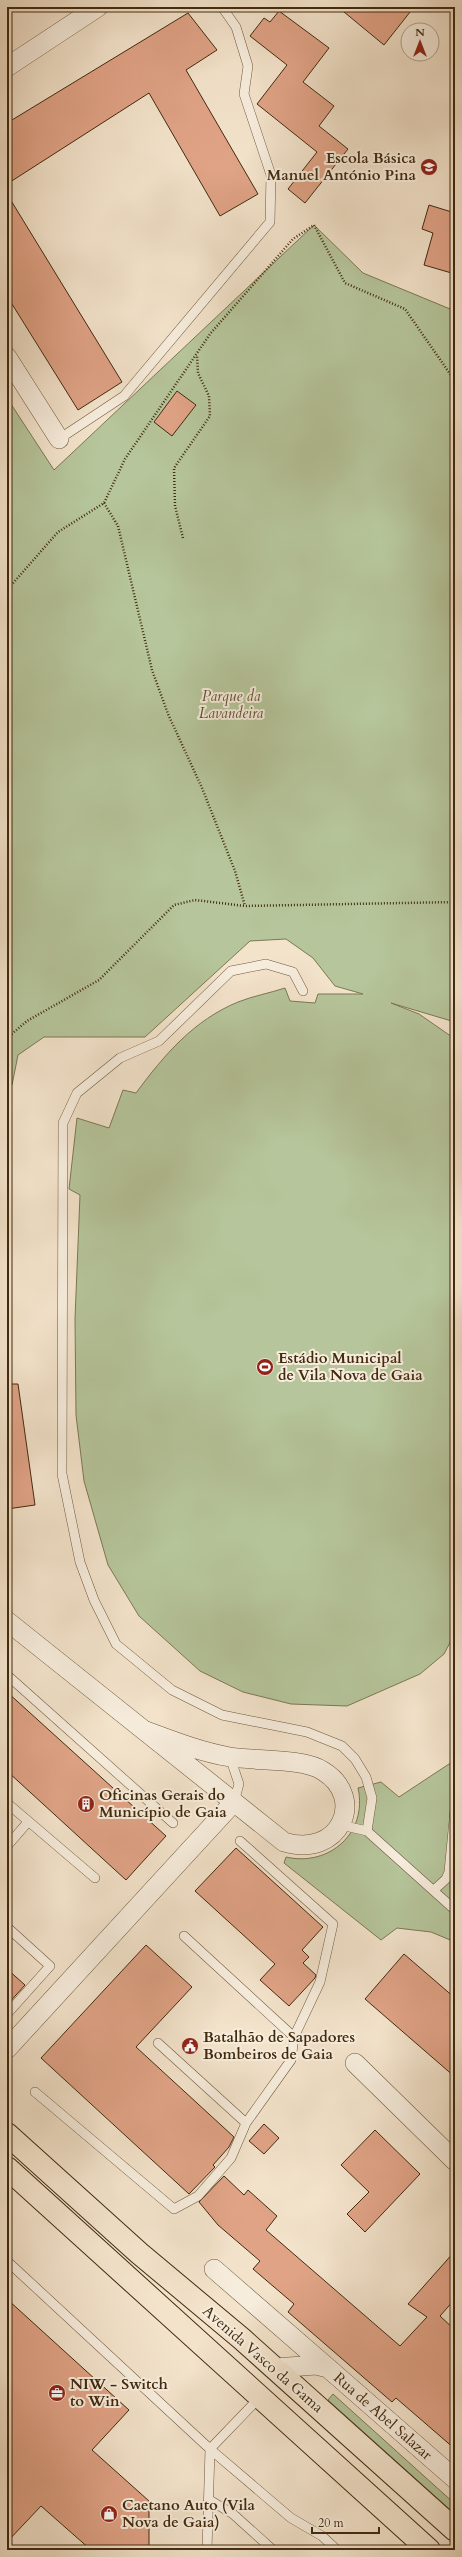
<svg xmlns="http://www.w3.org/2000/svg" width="462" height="2557" font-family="Cardo,serif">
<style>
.green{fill:#b6c59b;stroke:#7c7854}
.building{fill:#e0a386;stroke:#422a0e}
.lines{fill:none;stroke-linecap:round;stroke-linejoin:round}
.service-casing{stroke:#6e583d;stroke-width:10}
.minor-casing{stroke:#6e583d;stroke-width:20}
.primary-casing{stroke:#422a0e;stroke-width:24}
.path{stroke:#422a0e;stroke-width:2.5;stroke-dasharray:1 2;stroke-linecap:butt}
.service{stroke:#f7eddd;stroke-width:9}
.minor{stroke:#f7eddd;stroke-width:19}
.primary{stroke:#f3e3cb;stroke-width:22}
.labels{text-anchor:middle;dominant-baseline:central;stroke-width:4;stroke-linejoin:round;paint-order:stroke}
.poi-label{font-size:15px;font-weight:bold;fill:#422a0e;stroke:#f7eddd;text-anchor:start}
.park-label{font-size:15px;font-style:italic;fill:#5f5131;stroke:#f7eddd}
.street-label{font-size:15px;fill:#422a0e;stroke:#f7eddd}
</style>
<rect width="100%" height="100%" fill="#f3e3cb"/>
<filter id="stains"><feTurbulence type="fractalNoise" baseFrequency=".005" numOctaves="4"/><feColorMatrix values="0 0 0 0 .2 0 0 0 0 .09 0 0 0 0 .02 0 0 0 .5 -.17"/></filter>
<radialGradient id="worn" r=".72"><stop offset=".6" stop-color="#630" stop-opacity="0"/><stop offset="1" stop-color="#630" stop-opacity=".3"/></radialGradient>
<!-- green -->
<path class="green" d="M 314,225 L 363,273 L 455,311 L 455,1022 L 391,1003 L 419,1014 L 455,1039 L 455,1633 L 444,1654 L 420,1674 L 347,1706 L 291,1704 L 243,1692 L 200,1671 L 139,1616 L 108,1565 L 84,1481 L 76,1415 L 75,1319 L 80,1195 L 69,1189 L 77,1118 L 109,1128 L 123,1090 L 136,1093 C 164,1055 194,1020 238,1002 C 253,996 270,993 285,988 L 290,1001 L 315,1003 L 318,994 L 363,994 L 335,986 L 313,958 L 286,939 L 250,941 L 145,1037 L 44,1037 L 18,1055 L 12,1085 L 7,1088 L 7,398 L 54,470 Z
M 455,1763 L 455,1942 L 431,1932 L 397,1928 L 381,1940 L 284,1863 L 286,1857 C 329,1867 368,1833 358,1788 L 381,1782 L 399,1797 L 449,1764 Z
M 333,2394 L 455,2504 L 455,2514 L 328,2400 Z"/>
<!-- building -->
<path class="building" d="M 338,7 L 414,7 L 384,45 Z
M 279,11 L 329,48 L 303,82 L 334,106 L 319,126 L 348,149 L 305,203 L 288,189 L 317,152 L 257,104 L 287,65 L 250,36 L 264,18 L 270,22 Z
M 188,13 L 217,50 L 186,70 L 258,194 L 220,216 L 149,93 L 7,184 L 7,123 Z
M 7,194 L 122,382 L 78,410 L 7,296 Z
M 429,205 L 455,213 L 455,274 L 424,265 L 433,233 L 422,229 Z
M 177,391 L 196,405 L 172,436 L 154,422 Z
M 7,1384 L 18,1384 L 35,1505 L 7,1509 Z
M 7,1692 L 166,1836 L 126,1880 L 7,1771 Z
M 236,1848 L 323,1927 L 302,1950 L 309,1957 L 303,1963 L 316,1975 L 315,1978 L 289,2006 L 260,1980 L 275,1964 L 195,1891 Z
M 146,1945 L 192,1987 L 136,2047 L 234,2137 L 229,2147 L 213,2165 L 215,2167 L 189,2194 L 41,2058 Z
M 404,1954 L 455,1998 L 455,2077 L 365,1999 Z
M 7,1969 L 25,1985 L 7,2005 Z
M 264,2124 L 279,2138 L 264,2154 L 249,2141 Z
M 375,2130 L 420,2174 L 365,2232 L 347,2214 L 369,2192 L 341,2165 Z
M 224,2176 L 244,2195 L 248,2190 L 277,2216 L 266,2230 L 400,2346 L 427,2317 L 408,2304 L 455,2251 L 455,2299 L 440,2316 L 455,2330 L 455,2449 L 396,2398 L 392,2402 L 288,2312 L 294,2304 L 253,2269 L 260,2261 L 218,2225 L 199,2202 Z
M 7,2299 L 129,2410 L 92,2450 L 149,2501 L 149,2550 L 91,2550 L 41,2506 L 7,2542 Z"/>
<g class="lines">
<!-- service casing -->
<g class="service-casing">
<path id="service" d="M 59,439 L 124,396 L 270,222 L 271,175 L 244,94 L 248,66 L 236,27 L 222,7
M 303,991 L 293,972 L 266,964 L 231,971 L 159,1041 L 120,1058 L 77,1093 L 63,1123 L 62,1474 L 80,1562 L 94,1600 L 116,1644 L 172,1690 L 222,1715 L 307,1732 L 342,1746 L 355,1759 L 366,1777 L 372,1798 L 367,1831
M 7,1675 L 173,1823
M 230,1757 L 239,1784 L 234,1802
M 7,1803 L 95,1878
M 341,1825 L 367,1831 L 455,1910
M 240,1841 L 333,1924 L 320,1982 L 294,2037
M 7,1846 L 28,1822
M 434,1890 L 446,1879 L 449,1872 L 455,1810
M 7,1927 L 50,1966 L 7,2014
M 158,2043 L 246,2123
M 35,2092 L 174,2209 L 198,2196 L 231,2158 L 246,2123 L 291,2060 L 294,2037 L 184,1936
M 7,2261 L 210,2449 L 291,2518 L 322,2536 L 337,2550
M 208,2499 L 233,2514 L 273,2550
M 207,2550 L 210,2449 L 260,2397"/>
</g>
<!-- minor casing -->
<g class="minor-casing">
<path id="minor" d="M 7,67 L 98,7
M 7,357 L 59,439
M 7,1621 L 284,1842 C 340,1859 367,1798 323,1771 C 304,1758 254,1761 230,1757 C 201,1752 173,1741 146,1731
M 7,2049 L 234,1802
M 355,2063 L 455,2161
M 214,2269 L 328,2368
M 275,2368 L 316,2365 L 328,2368 L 455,2479"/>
</g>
<!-- primary casing -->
<g class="primary-casing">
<path id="primary" d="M 7,2134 L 139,2253 L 242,2339 L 455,2530
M 7,2168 L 429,2550"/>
</g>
<!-- path -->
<path class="path" d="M 104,503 L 118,526 L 152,670 L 168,714 L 202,788 L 235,871 L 245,906
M 183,538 L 175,506 L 174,468 L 210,416 L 209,396 L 198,373 L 197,355
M 7,590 L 58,532 L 104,503 L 125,459 L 210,334 L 293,239 L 314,225 L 345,283 L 405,309 L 455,381
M 7,1038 L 27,1021 L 99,980 L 174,905 L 195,900 L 245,906 L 455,902"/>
<!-- service -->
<use href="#service" class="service"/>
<!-- minor -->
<use href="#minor" class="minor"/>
<!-- primary -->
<use href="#primary" class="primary"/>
</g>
<!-- icons -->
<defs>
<g id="school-disc" transform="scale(0.9)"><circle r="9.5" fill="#8f2418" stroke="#f7eddd"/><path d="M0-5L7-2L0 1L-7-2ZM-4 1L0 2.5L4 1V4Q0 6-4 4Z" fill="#fff"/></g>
<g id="stadium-disc" transform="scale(0.9)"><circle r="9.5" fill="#8f2418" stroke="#f7eddd"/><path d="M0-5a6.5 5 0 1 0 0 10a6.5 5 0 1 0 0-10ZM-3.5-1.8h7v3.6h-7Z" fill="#fff"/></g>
<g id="building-disc" transform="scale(0.9)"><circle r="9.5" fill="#8f2418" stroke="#f7eddd"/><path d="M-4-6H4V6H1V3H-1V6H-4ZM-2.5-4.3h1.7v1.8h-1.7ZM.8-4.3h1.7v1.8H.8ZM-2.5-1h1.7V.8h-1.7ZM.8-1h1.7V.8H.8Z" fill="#fff"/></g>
<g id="civic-disc" transform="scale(0.9)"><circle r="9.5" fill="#8f2418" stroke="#f7eddd"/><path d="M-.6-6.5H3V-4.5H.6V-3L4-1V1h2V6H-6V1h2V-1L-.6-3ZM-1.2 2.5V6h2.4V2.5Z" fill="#fff"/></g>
<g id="office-disc" transform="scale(0.9)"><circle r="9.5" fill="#8f2418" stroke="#f7eddd"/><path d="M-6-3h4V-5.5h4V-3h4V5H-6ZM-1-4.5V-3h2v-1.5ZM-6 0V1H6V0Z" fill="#fff"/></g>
<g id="shop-disc" transform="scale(0.9)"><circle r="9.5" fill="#8f2418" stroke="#f7eddd"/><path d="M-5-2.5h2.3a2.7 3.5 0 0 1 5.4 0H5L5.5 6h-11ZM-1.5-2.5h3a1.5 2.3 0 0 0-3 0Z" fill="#fff"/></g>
</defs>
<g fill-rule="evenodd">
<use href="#school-disc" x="429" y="167"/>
<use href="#stadium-disc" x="265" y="1367"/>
<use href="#building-disc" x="86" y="1804"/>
<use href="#civic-disc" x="190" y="2046"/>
<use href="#office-disc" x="57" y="2393"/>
<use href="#shop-disc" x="109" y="2514"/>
</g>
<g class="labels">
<!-- poi labels -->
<g class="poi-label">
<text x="416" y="158" text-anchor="end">Escola Básica<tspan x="416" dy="17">Manuel António Pina</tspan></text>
<text x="278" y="1358">Estádio Municipal<tspan x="278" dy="17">de Vila Nova de Gaia</tspan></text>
<text x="99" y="1795">Oficinas Gerais do<tspan x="99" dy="17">Município de Gaia</tspan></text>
<text x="203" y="2037">Batalhão de Sapadores<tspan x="203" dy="17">Bombeiros de Gaia</tspan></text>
<text x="70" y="2384">NIW - Switch<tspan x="70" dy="17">to Win</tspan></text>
<text x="122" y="2505">Caetano Auto (Vila<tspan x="122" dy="17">Nova de Gaia)</tspan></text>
</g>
<!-- park labels -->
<g class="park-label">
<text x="231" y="696">Parque da<tspan x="231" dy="17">Lavandeira</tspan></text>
</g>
<!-- street labels -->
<g class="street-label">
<text transform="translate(263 2359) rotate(41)">Avenida Vasco da Gama</text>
<text transform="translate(383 2416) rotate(41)">Rua de Abel Salazar</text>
</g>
</g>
<!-- margin -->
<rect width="462" height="2557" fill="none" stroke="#f3e3cb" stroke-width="24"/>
<rect x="8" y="8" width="446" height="2541" fill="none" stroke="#422a0e" stroke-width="2"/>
<rect x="12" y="12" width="438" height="2533" fill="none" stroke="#422a0e"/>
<!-- north arrow -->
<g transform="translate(420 42)"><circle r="19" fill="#f7eddd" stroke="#af9f8a"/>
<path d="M0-3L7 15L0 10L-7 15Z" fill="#8f2418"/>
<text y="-6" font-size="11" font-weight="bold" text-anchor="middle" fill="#422a0e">N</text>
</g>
<!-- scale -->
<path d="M312 2527v6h67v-6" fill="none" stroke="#422a0e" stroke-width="2"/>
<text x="318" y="2527" font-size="12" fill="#422a0e" stroke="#f7eddd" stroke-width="3" paint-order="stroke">20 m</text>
<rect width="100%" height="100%" filter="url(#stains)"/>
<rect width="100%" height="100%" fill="url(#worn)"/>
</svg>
